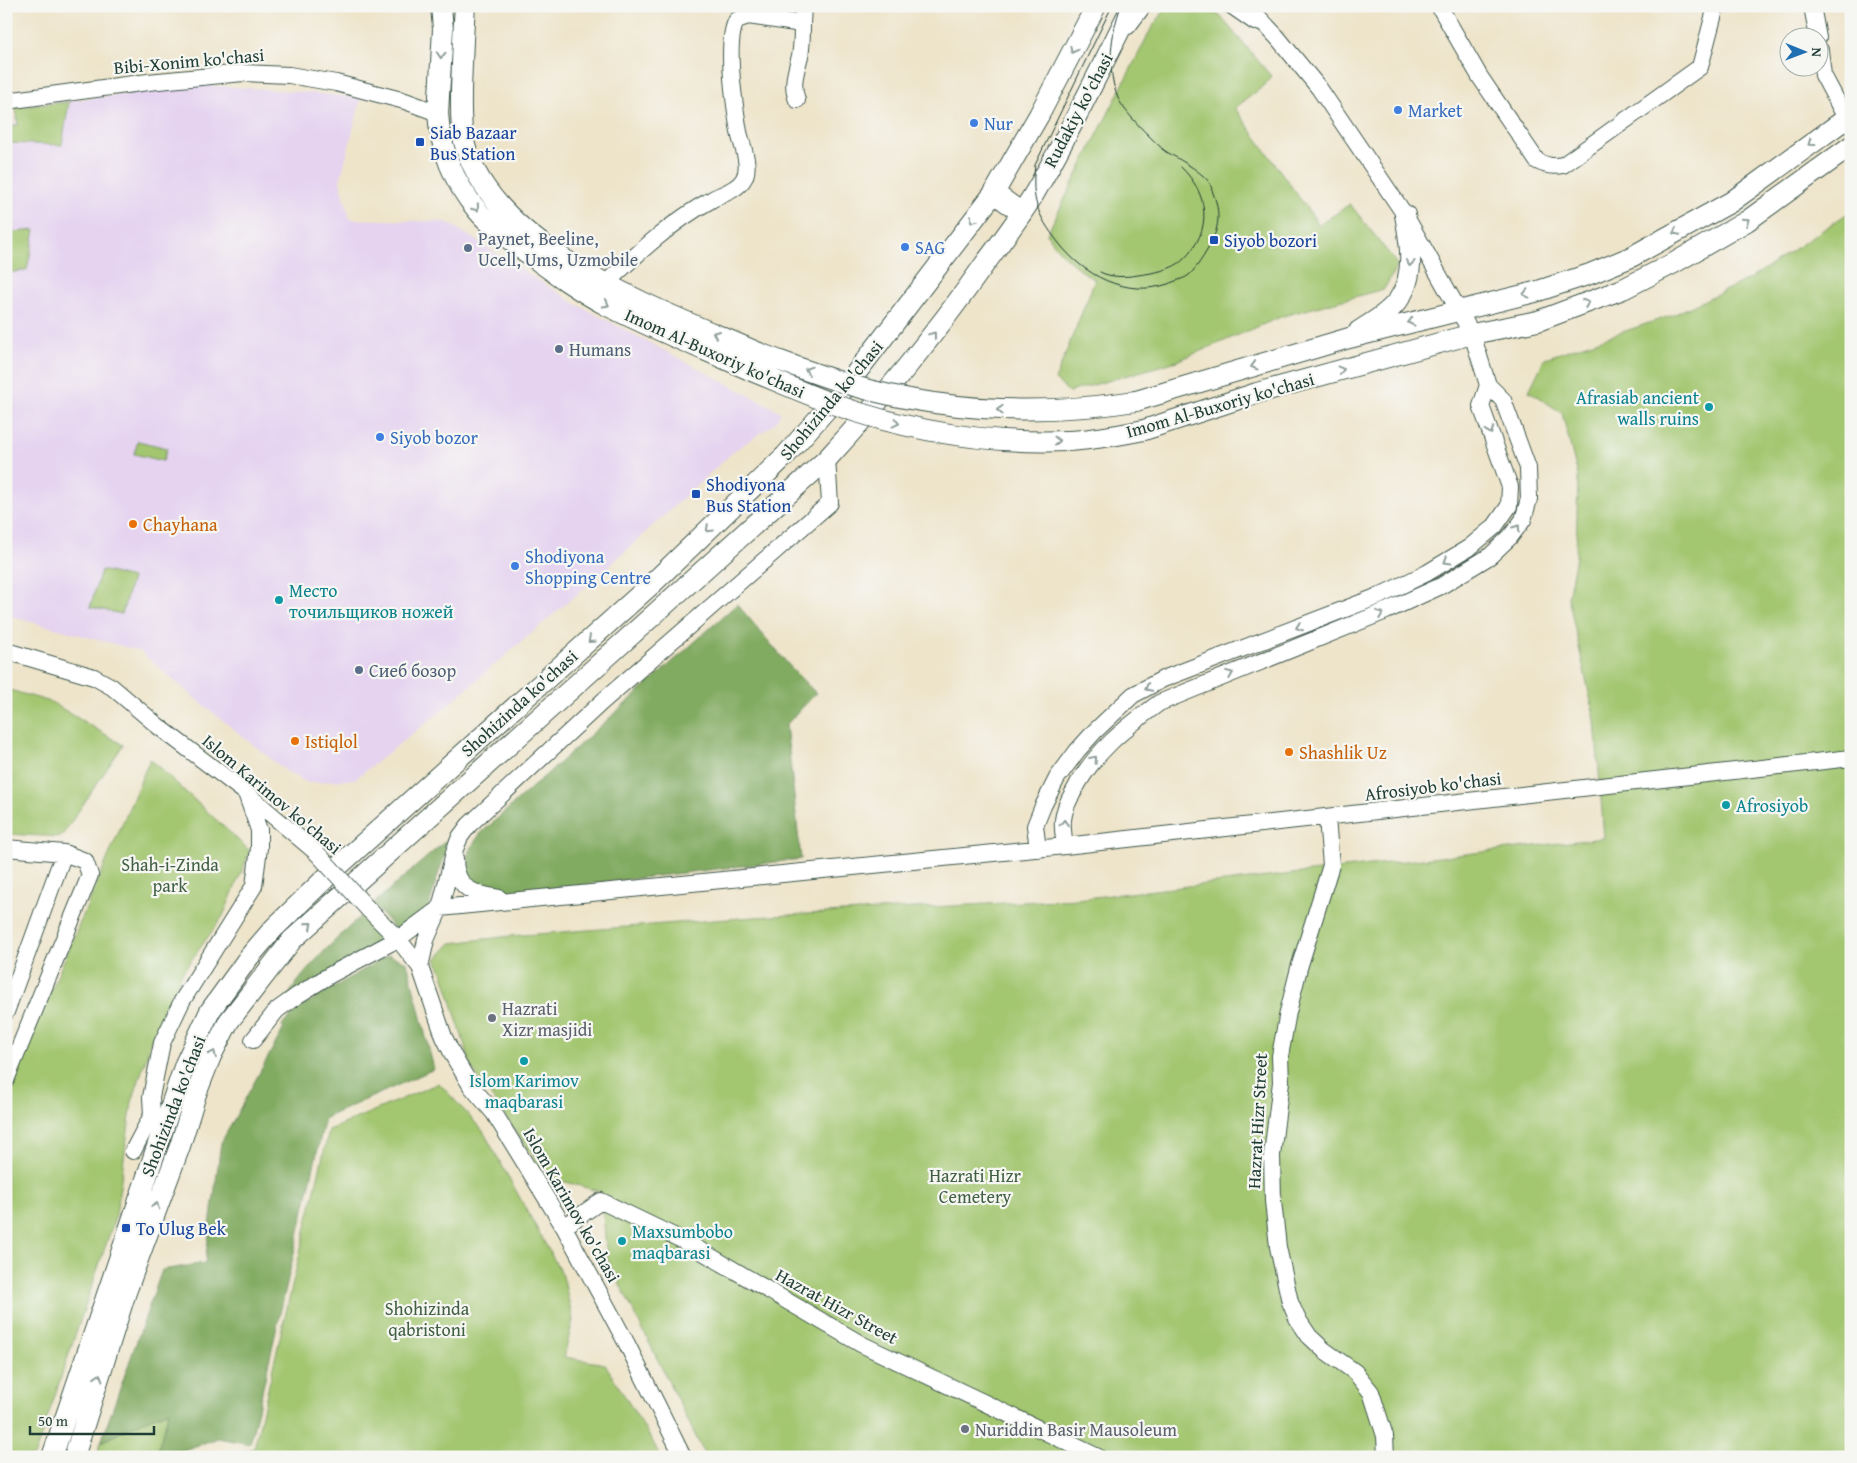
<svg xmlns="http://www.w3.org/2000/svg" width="1857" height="1463" font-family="'Gentium Book Plus',serif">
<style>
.built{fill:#e5d3f0}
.green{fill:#a3c670;stroke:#618252}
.forest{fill:#82ab62;stroke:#50744b}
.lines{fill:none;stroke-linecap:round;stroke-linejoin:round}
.minor-casing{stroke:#3e564a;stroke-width:18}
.major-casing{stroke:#3e564a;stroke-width:22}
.minor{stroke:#fff;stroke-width:16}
.major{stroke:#fff;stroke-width:20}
.tram{stroke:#1f3d34;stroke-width:1}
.minor-bridge-casing{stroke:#3e564a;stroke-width:18;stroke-linecap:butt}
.major-bridge-casing{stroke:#3e564a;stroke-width:22;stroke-linecap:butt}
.minor-bridge{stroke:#fff;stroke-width:16}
.major-bridge{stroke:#fff;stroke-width:20}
.oneway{stroke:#8f9e9a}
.shop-dot{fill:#3f7fe0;stroke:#f6f6f2;stroke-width:2}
.transit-dot{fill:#1a4fb4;stroke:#f6f6f2;stroke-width:2}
.service-dot{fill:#5c6f8a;stroke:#f6f6f2;stroke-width:2}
.culture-dot{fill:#0f9aa8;stroke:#f6f6f2;stroke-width:2}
.food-dot{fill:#e8710a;stroke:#f6f6f2;stroke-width:2}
.worship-dot{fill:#6b7280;stroke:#f6f6f2;stroke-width:2}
.labels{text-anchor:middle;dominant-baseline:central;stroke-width:4.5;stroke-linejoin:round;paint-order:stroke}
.street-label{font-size:18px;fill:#1f3d34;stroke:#f6f6f2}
.shop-label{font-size:18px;fill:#366cbe;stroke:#f6f6f2;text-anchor:start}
.transit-label{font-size:18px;fill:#164399;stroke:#f6f6f2;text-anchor:start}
.service-label{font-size:18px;fill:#4e5e75;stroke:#f6f6f2;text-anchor:start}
.culture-label{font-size:18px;fill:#0d838f;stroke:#f6f6f2;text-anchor:start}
.food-label{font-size:18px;fill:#c56008;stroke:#f6f6f2;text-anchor:start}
.park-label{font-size:18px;fill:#405f43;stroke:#f6f6f2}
.worship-label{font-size:18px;fill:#5b616d;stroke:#f6f6f2;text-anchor:start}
</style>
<rect width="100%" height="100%" fill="#f6f6f2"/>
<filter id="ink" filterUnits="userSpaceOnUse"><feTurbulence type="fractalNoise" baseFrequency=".02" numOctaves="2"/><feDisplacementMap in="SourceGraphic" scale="10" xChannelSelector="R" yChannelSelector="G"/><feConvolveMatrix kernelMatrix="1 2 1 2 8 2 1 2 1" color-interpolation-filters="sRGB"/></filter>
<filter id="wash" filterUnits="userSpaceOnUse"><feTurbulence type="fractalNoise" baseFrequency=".0096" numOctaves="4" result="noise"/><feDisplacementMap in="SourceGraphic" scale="20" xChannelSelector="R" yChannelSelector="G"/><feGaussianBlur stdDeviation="1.12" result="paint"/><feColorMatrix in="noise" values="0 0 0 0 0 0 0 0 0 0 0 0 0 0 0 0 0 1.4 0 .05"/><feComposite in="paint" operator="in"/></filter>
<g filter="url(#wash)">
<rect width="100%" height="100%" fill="#eee4ca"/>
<!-- built -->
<path class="built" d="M 204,85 L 290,91 L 361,98 L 340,181 L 350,219 L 447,222 L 576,304 L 781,412 L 774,424 L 735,450 L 605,570 L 436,715 L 355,779 L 308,783 L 286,771 L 191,695 L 140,651 L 6,615 L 6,125 L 16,123 L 16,107 Z"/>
<!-- green -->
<path class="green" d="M 1173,6 L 1202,6 L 1220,16 L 1271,76 L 1265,85 L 1235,108 L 1319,225 L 1350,204 L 1398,265 L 1384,289 L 1283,316 L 1177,361 L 1069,392 L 1055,380 L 1095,280 C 1073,265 1061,256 1047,234 L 1151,29 L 1164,11 Z
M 69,102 L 62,145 L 6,143 L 6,127 L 18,125 L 16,107 Z
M 1851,211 L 1851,1457 L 706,1457 L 607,1258 L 601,1192 L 548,1177 L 472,1069 L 443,974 L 436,959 L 451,943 L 511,936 L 754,917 L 1077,899 L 1604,838 L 1595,720 L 1568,597 L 1576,557 L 1578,476 L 1562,413 L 1529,391 L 1545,358 L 1673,315 L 1753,277 Z
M 35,230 L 27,270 L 8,273 L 6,233 Z
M 138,441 L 167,448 L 163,461 L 134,454 Z
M 101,570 L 132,578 L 122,614 L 90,607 Z
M 6,689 L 51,702 L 123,745 L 61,837 L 6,834 Z
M 150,759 L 250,851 L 223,916 L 182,973 L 154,1033 L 132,1102 L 116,1215 L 34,1457 L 6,1457 L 6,1101 L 14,1077 Z
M 439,1083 L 483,1131 L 563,1276 L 573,1320 L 564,1357 L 605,1364 L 653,1442 L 660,1457 L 231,1457 L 254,1448 L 329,1130 Z
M 169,1411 L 156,1457 L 96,1457 L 101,1442 L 141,1422 Z"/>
<!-- forest -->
<path class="forest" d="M 737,604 L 793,670 L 816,693 L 786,725 L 801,859 L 506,894 C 465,889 455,865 481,833 Z
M 458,830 C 442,856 435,884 427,913 L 398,933 L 373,904 Z
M 363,914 L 385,939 L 286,998 C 308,965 334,941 363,914 Z
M 388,955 L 407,962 L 434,1069 L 325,1118 L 250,1444 L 218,1438 L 164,1457 L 156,1457 L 169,1411 L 141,1422 L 101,1442 L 162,1270 L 205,1263 L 221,1143 L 284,1028 L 281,1026 L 299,1008 Z"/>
</g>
<g filter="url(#ink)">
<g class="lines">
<!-- minor casing -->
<g class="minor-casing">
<path id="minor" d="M 1232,6 L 1255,22
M 1439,6 L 1480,77 L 1537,161 C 1546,166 1553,167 1563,165 L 1700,67 L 1716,6
M 1812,6 L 1818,38
M 1128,26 L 1143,6
M 1820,50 L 1823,75 L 1846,118
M 797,100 C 791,85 796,71 800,56 C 802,46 802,35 802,24
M 6,101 L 148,82 L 243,73 L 289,75 L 336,83 L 405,101 L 438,113
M 604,285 C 638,253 671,222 711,200 C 721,194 736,191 743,180 C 752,167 742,146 739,132 C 735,108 724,40 737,20 L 748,16 L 802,24 L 803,6
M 6,651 L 94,677 L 112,687 L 158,726 L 246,793 L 317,853
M 1327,818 L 1331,865 L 1299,968 L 1288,1012 L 1280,1056 L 1281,1082 L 1272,1155 L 1273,1201 L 1278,1247 L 1290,1302 L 1297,1318 L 1309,1336 L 1324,1350 L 1355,1372 L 1371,1392 L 1385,1436 L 1386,1457
M 1065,846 C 1064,838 1062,828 1063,820 C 1064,810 1069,799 1074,791 C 1093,753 1125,728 1159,703 L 1386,611 L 1441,586 L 1490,556 L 1510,537 L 1523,520 L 1529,499 L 1528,468 L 1503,400 L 1488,385 L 1472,334 L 1405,215 L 1319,88 L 1277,37 L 1248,6
M 6,848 L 64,853 L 85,861 L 90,875 L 6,1080
M 1038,849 L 1035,826 L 1043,806 L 1057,778 L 1077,751 L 1095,731 L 1133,695 L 1163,679 L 1379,596 L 1427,573 L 1470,547 L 1495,526 L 1509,506 L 1510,487 L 1481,406 L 1488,385
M 455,858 C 455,888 472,894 499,898
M 368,909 L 398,939 L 420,967 L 444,1037 L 455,1059 L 471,1086 L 494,1113 L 564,1227 L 627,1344 L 683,1457
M 420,967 L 426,940 L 440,908 L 455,849 L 460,837 L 469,825 L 603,701 L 830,503 L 827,459
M 6,1012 L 64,853
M 253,1040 L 277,1010 L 298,995 L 330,975 L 398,939 L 440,908 L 1065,846 L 1851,758
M 133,1151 L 152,1115 L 151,1097 L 162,1043 L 182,1001 L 254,886 L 259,848 L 259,830 L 246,793
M 564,1227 L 601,1201 L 684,1241 L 861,1344 L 1098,1457"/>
</g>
<!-- major casing -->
<g class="major-casing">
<path id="major" d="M 441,6 L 443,29 L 438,113 C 440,148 454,183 477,210 C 490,226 507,237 523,250 C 549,269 577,290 606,305 C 653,329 703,349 752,371
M 465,6 C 463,34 462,62 461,90 C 461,107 460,125 464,142 C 493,253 667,312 761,354
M 994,193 L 1022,213
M 1359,331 C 1373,322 1390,312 1399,299 C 1416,274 1410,242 1405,215
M 1136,401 L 1349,338 L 1535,292 L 1590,274 L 1631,257 L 1731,202 L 1851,115
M 1144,430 L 1257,393 L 1472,334 L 1538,321 L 1623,289 L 1674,263 L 1747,221 L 1851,146
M 52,1457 L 185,1064 L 210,1011 L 249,957 L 274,928 L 334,870 L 655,581 L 785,456 L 840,394 L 994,193 L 1039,115 L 1096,6
M 74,1457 L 126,1292 L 180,1146 L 196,1094 L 211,1056 L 229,1021 L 292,940 L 827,459 C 884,397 936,333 984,265 C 1001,242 1019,219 1034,194 C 1070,133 1100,69 1132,6"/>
</g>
<!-- minor -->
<use href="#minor" class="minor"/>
<!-- major -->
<use href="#major" class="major"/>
<!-- tram -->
<path class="tram" d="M 1112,6 L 1035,165 C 1031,199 1037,215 1058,242 C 1083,275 1126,298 1168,284 C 1174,281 1184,279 1189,275 C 1194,271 1199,263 1203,257 C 1217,235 1223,218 1213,193 C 1212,190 1211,185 1209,182 C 1199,169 1176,158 1162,149
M 1121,6 C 1111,33 1106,70 1118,98 C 1125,114 1153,140 1167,153
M 1100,272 C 1111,278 1127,277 1138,275 C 1153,273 1173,270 1184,259 C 1213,230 1209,194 1181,167"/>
<!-- minor-bridge casing -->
<g class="minor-bridge-casing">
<path id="minor-bridge" d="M 317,853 L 368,909"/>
</g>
<!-- major-bridge casing -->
<g class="major-bridge-casing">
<path id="major-bridge" d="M 761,354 C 789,364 818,375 847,384 C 942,412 1038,416 1136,401
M 752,371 C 779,382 806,394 833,404 C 908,431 988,444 1068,441 C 1093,440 1119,435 1144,430"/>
</g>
<!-- minor-bridge -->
<use href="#minor-bridge" class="minor-bridge"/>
<!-- major-bridge -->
<use href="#major-bridge" class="major-bridge"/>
</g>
<!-- one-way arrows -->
<defs><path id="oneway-chevron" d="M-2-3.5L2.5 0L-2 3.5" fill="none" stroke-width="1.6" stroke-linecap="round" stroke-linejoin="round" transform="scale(1.25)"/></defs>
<g class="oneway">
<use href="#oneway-chevron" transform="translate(1073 50) rotate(118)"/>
<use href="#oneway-chevron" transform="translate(441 55) rotate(93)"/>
<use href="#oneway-chevron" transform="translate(1811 143) rotate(144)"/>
<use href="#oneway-chevron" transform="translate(476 208) rotate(51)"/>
<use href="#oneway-chevron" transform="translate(973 220) rotate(127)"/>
<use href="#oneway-chevron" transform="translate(1746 221) rotate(-33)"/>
<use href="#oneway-chevron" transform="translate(1676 232) rotate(152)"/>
<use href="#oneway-chevron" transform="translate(1410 263) rotate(96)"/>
<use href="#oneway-chevron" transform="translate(1526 294) rotate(167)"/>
<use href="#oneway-chevron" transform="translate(1586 303) rotate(-21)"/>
<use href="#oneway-chevron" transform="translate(606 304) rotate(28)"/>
<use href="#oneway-chevron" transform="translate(1411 322) rotate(166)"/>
<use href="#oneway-chevron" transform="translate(716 334) rotate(-156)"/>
<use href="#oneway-chevron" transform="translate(933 335) rotate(-53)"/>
<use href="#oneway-chevron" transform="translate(1254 366) rotate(164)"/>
<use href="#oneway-chevron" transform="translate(808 370) rotate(-161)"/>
<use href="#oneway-chevron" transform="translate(1341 370) rotate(-15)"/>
<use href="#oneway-chevron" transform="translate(1000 410) rotate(-178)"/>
<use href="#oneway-chevron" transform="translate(896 423) rotate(13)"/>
<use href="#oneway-chevron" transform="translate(1490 431) rotate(70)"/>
<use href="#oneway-chevron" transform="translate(1057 441)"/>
<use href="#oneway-chevron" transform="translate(1517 528) rotate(-54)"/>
<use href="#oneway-chevron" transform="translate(709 529) rotate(136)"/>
<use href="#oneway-chevron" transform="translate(1447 561) rotate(149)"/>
<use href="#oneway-chevron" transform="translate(1380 614) rotate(-22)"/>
<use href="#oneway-chevron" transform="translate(1299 627) rotate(159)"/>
<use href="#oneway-chevron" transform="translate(591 640) rotate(138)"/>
<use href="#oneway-chevron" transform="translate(1230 674) rotate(-22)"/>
<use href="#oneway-chevron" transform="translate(1148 688) rotate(152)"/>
<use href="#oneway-chevron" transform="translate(1094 759) rotate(-49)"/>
<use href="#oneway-chevron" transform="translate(1064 823) rotate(-88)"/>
<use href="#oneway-chevron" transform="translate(309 925) rotate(-41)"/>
<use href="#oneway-chevron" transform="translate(213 1054) rotate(-65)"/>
<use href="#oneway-chevron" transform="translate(156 1206) rotate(-70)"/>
<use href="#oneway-chevron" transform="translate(99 1377) rotate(-73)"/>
</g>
</g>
<!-- markers -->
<g class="shop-dot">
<circle cx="1398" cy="110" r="5"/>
<circle cx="974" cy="123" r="5"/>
<circle cx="905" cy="247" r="5"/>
<circle cx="380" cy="437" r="5"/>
<circle cx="515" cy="566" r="5"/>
</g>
<g class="transit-dot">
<rect x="415" y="137" width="10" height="10" rx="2.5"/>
<rect x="1209" y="235" width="10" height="10" rx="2.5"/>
<rect x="691" y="489" width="10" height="10" rx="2.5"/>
<rect x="121" y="1223" width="10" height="10" rx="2.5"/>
</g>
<g class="service-dot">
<circle cx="468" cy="248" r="5"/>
<circle cx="559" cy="349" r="5"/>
<circle cx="359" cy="670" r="5"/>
</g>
<g class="culture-dot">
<circle cx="1709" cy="407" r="5"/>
<circle cx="279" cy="600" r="5"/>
<circle cx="1726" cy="805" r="5"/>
<circle cx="524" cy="1061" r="5"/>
<circle cx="622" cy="1241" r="5"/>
</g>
<g class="food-dot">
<circle cx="133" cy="524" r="5"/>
<circle cx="295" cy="741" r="5"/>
<circle cx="1289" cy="752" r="5"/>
</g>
<g class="worship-dot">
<circle cx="492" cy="1018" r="5"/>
<circle cx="965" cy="1429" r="5"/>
</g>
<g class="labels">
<!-- street labels -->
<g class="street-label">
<text transform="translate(189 61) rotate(-5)">Bibi-Xonim ko'chasi</text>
<text transform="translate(1078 110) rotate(-62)">Rudakiy ko'chasi</text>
<text transform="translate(715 353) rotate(24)">Imom Al-Buxoriy ko'chasi</text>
<text transform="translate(831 400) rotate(-50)">Shohizinda ko'chasi</text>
<text transform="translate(1220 405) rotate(-16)">Imom Al-Buxoriy ko'chasi</text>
<text transform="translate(519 703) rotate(-42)">Shohizinda ko'chasi</text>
<text transform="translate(1433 786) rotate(-7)">Afrosiyob ko'chasi</text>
<text transform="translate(272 794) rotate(40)">Islom Karimov ko'chasi</text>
<text transform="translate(173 1106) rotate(-69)">Shohizinda ko'chasi</text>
<text transform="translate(1257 1121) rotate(-87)">Hazrat Hizr Street</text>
<text transform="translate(572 1205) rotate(60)">Islom Karimov ko'chasi</text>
<text transform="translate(837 1306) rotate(29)">Hazrat Hizr Street</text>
</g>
<!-- shop labels -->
<g class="shop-label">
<text x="1408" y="110">Market</text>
<text x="984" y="123">Nur</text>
<text x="915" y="247">SAG</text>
<text x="390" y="437">Siyob bozor</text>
<text x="525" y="556">Shodiyona<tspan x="525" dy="21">Shopping Centre</tspan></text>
</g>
<!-- transit labels -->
<g class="transit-label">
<text x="430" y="132">Siab Bazaar<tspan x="430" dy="21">Bus Station</tspan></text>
<text x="1224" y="240">Siyob bozori</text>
<text x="706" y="484">Shodiyona<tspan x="706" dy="21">Bus Station</tspan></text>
<text x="136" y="1228">To Ulug Bek</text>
</g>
<!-- service labels -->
<g class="service-label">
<text x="478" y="238">Paynet, Beeline,<tspan x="478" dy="21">Ucell, Ums, Uzmobile</tspan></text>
<text x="569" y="349">Humans</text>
<text x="369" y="670">Сиеб бозор</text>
</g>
<!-- culture labels -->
<g class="culture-label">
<text x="1699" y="397" text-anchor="end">Afrasiab ancient<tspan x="1699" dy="21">walls ruins</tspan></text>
<text x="289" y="590">Место<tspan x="289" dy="21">точильщиков ножей</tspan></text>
<text x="1736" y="805">Afrosiyob</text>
<text x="524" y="1080" text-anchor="middle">Islom Karimov<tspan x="524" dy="21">maqbarasi</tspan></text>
<text x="632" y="1231">Maxsumbobo<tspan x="632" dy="21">maqbarasi</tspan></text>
</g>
<!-- food labels -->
<g class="food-label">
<text x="143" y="524">Chayhana</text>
<text x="305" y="741">Istiqlol</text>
<text x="1299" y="752">Shashlik Uz</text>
</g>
<!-- park labels -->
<g class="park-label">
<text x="170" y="864">Shah-i-Zinda<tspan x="170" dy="21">park</tspan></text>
<text x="975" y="1175">Hazrati Hizr<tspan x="975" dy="21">Cemetery</tspan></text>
<text x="427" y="1308">Shohizinda<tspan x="427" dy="21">qabristoni</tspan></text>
</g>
<!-- worship labels -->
<g class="worship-label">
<text x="502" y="1008">Hazrati<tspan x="502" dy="21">Xizr masjidi</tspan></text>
<text x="975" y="1429">Nuriddin Basir Mausoleum</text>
</g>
</g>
<!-- margin -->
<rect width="1857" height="1463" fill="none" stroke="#f6f6f2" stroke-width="25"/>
<!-- north arrow -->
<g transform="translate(1804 52) rotate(91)"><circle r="24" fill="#f6f6f2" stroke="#a0aca6"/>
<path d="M0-4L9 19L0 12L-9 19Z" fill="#1f6fb2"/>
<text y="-8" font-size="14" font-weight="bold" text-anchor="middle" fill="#1f3d34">N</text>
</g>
<!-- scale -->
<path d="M30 1426v8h124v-8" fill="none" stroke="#1f3d34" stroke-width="2.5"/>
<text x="38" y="1426" font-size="15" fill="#1f3d34" stroke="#f6f6f2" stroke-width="4" paint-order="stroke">50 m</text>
</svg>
